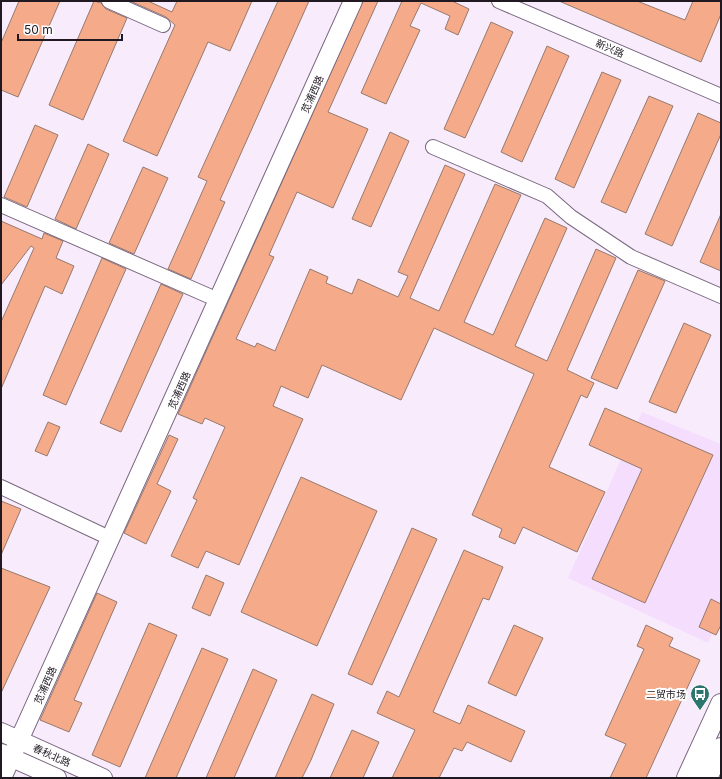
<svg xmlns="http://www.w3.org/2000/svg" width="722" height="779" font-family="Inter,'Noto Sans SC',sans-serif">
<style>
.built{fill:#f5ddfe}
.building{fill:#f5aa89;stroke:#97796d}
.lines{fill:none;stroke-linecap:round;stroke-linejoin:round}
.minor-casing{stroke:#78667e;stroke-width:16}
.tertiary-casing{stroke:#78667e;stroke-width:20}
.secondary-casing{stroke:#78667e;stroke-width:22}
.minor{stroke:#fff;stroke-width:14}
.tertiary{stroke:#fff;stroke-width:18}
.secondary{stroke:#fff;stroke-width:20}
.labels{text-anchor:middle;dominant-baseline:central;stroke-width:4;stroke-linejoin:round;paint-order:stroke}
.street-label{font-size:10px;fill:#201922;stroke:#fefefe}
.poi-label{font-size:10px;fill:#201922;stroke:#fefefe;text-anchor:end}
</style>
<rect width="100%" height="100%" fill="#f8ecfc"/>
<!-- built -->
<path class="built" d="M 642,412 L 721,444 L 721,615 L 708,643 L 568,578 Z"/>
<!-- building -->
<path class="building" d="M 19,1 L 60,1 L 18,97 L 1,90 L 1,43 Z
M 94,1 L 101,3 L 106,9 L 127,18 L 83,120 L 49,105 Z
M 130,1 L 148,1 L 172,12 L 177,1 L 252,1 L 230,51 L 208,42 L 157,156 L 123,141 L 175,25 L 166,17 Z
M 278,1 L 309,1 L 220,200 L 225,202 L 191,279 L 168,269 L 207,181 L 198,177 Z
M 363,1 L 378,1 L 328,112 L 368,129 L 333,208 L 297,192 L 269,255 L 274,257 L 236,339 L 255,347 L 257,343 L 275,351 L 310,269 L 328,277 L 326,283 L 352,294 L 358,279 L 398,297 L 408,276 L 398,272 L 445,165 L 465,174 L 410,298 L 439,311 L 495,184 L 521,195 L 464,322 L 493,335 L 545,218 L 567,228 L 515,346 L 547,361 L 596,249 L 616,258 L 567,370 L 594,383 L 587,398 L 581,395 L 549,467 L 605,492 L 577,552 L 523,527 L 515,544 L 499,537 L 502,529 L 472,515 L 534,374 L 434,328 L 401,400 L 322,365 L 308,398 L 281,386 L 273,406 L 303,419 L 239,565 L 206,551 L 198,568 L 171,556 L 197,500 L 193,498 L 225,427 L 205,418 L 202,424 L 178,414 Z
M 402,1 L 452,1 L 469,9 L 458,35 L 445,29 L 450,16 L 421,3 L 410,26 L 420,30 L 386,104 L 361,93 Z
M 559,1 L 637,1 L 685,20 L 693,1 L 721,1 L 721,14 L 701,62 Z
M 491,22 L 513,32 L 465,138 L 444,129 Z
M 547,46 L 569,56 L 522,162 L 501,152 Z
M 602,72 L 621,80 L 574,188 L 555,179 Z
M 649,96 L 673,106 L 626,213 L 601,202 Z
M 698,113 L 721,123 L 721,134 L 672,246 L 645,234 Z
M 35,125 L 58,135 L 27,207 L 4,197 Z
M 390,132 L 409,141 L 371,227 L 352,219 Z
M 88,144 L 109,154 L 76,229 L 55,219 Z
M 143,167 L 168,178 L 134,254 L 109,243 Z
M 721,214 L 721,271 L 700,262 Z
M 1,221 L 42,239 L 44,233 L 63,241 L 56,258 L 74,266 L 62,294 L 45,286 L 1,389 L 1,322 L 34,248 L 31,246 L 1,285 Z
M 102,258 L 126,269 L 66,405 L 43,395 Z
M 638,270 L 665,281 L 617,389 L 591,378 Z
M 161,284 L 183,294 L 121,432 L 100,423 Z
M 684,323 L 711,335 L 676,413 L 649,402 Z
M 605,408 L 713,455 L 645,603 L 592,579 L 642,469 L 589,445 Z
M 48,422 L 60,427 L 47,456 L 35,451 Z
M 169,435 L 178,439 L 157,484 L 171,491 L 146,544 L 124,533 Z
M 301,477 L 377,511 L 317,646 L 241,612 Z
M 1,501 L 21,509 L 1,555 Z
M 412,528 L 437,539 L 372,685 L 348,674 Z
M 464,550 L 503,567 L 489,600 L 483,598 L 433,712 L 460,724 L 468,705 L 525,731 L 511,762 L 467,742 L 462,751 L 454,748 L 439,778 L 392,778 L 415,730 L 377,713 L 387,691 L 399,697 Z
M 1,568 L 50,587 L 1,693 Z
M 206,575 L 224,583 L 210,616 L 192,608 Z
M 97,593 L 117,602 L 74,700 L 82,703 L 69,732 L 40,720 Z
M 711,599 L 721,604 L 721,625 L 716,635 L 699,627 Z
M 149,623 L 177,635 L 120,767 L 92,755 Z
M 514,625 L 543,638 L 516,696 L 488,683 Z
M 646,625 L 673,638 L 669,646 L 700,660 L 646,778 L 610,778 L 626,744 L 605,735 L 644,649 L 637,646 Z
M 202,648 L 228,659 L 176,778 L 145,778 Z
M 253,669 L 277,680 L 234,778 L 206,778 Z
M 312,694 L 334,704 L 311,760 L 302,778 L 275,778 Z
M 352,730 L 379,742 L 363,778 L 330,778 Z"/>
<g class="lines">
<!-- minor casing -->
<g class="minor-casing">
<path id="minor" d="M 109,1 L 163,25
M 499,1 L 721,96
M 433,147 L 547,196 L 571,217 L 631,257 L 721,296
M 1,205 L 209,296
M 1,487 L 101,534"/>
</g>
<!-- tertiary casing -->
<g class="tertiary-casing">
<path id="tertiary" d="M 1,732 L 103,778
M 1,753 L 57,778
M 2,778 L 353,1"/>
</g>
<!-- secondary casing -->
<g class="secondary-casing">
<path id="secondary" d="M 687,778 L 721,704
M 707,778 L 721,748"/>
</g>
<!-- minor -->
<use href="#minor" class="minor"/>
<!-- tertiary -->
<use href="#tertiary" class="tertiary"/>
<!-- secondary -->
<use href="#secondary" class="secondary"/>
</g>
<!-- icons -->
<defs>
<g id="bus-pin" transform="scale(1)"><path d="M0 17L-7.5 6A9.5 9.5 0 1 1 7.5 6Z" fill="#2d756f" stroke="#fefefe"/><path d="M-5-6H5V4H4V6H2V4H-2V6H-4V4H-5ZM-3.5-4V0h7V-4ZM-3.5 1.2v1.5H-2V1.2ZM2 1.2v1.5H3.5V1.2Z" fill="#fff"/></g>
</defs>
<g fill-rule="evenodd">
<use href="#bus-pin" x="700" y="694"/>
</g>
<g class="labels">
<!-- street labels -->
<g class="street-label">
<text transform="translate(610 48) rotate(23)">新兴路</text>
<text transform="translate(312 94) rotate(-66)">苋浦西路</text>
<text transform="translate(179 390) rotate(-66)">苋浦西路</text>
<text transform="translate(45 685) rotate(-66)">苋浦西路</text>
<text transform="translate(52 755) rotate(24)">春秋北路</text>
</g>
<!-- poi labels -->
<g class="poi-label">
<text x="686" y="694">二贸市场</text>
</g>
</g>
<!-- border -->
<rect width="722" height="779" fill="none" stroke="#201922" stroke-width="4"/>
<!-- scale -->
<path d="M18 34v6h104v-6" fill="none" stroke="#201922" stroke-width="2"/>
<text x="24" y="34" font-size="12" fill="#201922" stroke="#fefefe" stroke-width="3" paint-order="stroke">50 m</text>
</svg>
